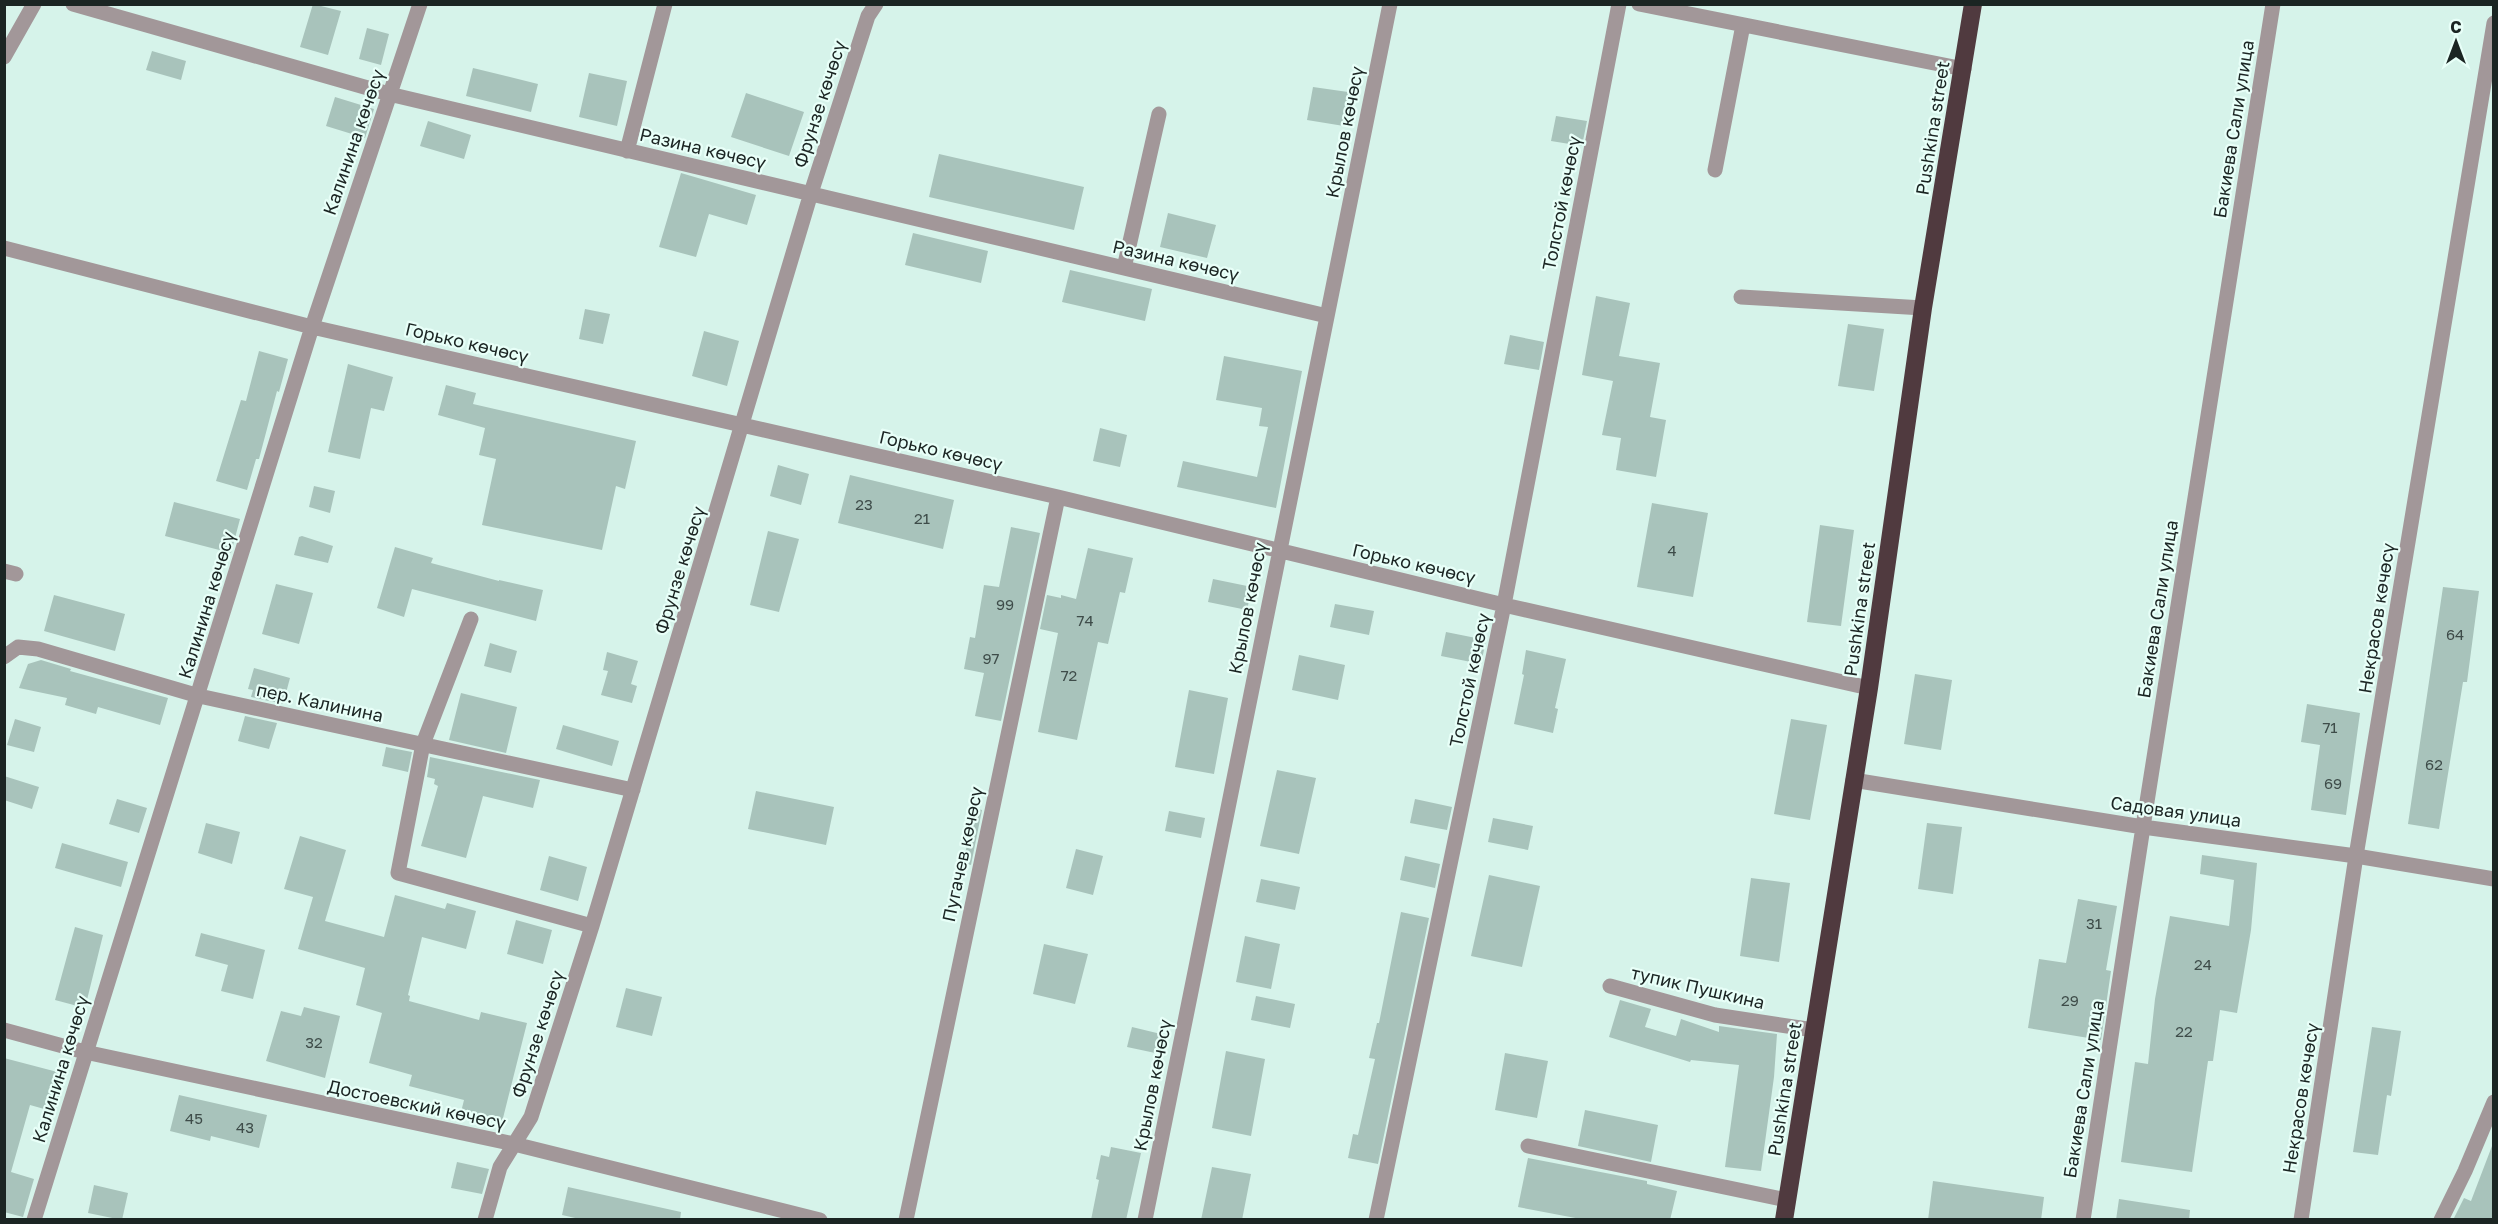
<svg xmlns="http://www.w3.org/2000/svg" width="2498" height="1224" font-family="'Golos Text',sans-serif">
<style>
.building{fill:#a8c3bb}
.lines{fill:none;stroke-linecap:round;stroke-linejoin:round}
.minor{stroke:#a29799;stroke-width:15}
.highway{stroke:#503a3f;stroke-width:18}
.labels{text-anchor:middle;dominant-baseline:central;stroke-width:4.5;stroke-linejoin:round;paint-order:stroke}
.number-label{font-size:15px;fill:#3e4c49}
.street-label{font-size:18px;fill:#1b2523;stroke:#e8fff8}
</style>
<rect width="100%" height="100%" fill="#d6f3ea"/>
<!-- building -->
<path class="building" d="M 313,4 L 341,11 L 328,55 L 300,47 Z
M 367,28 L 389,34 L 381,65 L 359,59 Z
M 152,51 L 186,61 L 181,80 L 146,70 Z
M 473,68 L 538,84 L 531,112 L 466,96 Z
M 589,73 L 627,81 L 617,126 L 579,117 Z
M 1313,87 L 1355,93 L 1350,127 L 1307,120 Z
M 746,93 L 804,112 L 789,156 L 731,137 Z
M 335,97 L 374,109 L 365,138 L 326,126 Z
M 1556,116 L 1587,121 L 1582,146 L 1551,141 Z
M 428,121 L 471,135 L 464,159 L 420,146 Z
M 939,154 L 1084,187 L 1074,230 L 929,197 Z
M 681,173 L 756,195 L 747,225 L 709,214 L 696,257 L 659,247 Z
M 1168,213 L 1216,225 L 1207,258 L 1160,247 Z
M 913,233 L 988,251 L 981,283 L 905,265 Z
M 1070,270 L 1152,289 L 1145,321 L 1062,302 Z
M 1596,296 L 1630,303 L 1619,356 L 1660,363 L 1650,417 L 1666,420 L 1656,477 L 1616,470 L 1621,438 L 1602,435 L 1613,381 L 1582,375 Z
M 585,309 L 610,314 L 603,344 L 579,339 Z
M 1848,324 L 1884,329 L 1874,391 L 1838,386 Z
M 704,331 L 739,341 L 727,386 L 692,376 Z
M 1510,335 L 1544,342 L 1539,370 L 1504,364 Z
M 259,351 L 288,359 L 279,392 L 277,391 L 259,459 L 256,459 L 247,490 L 216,481 L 241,400 L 246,401 Z
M 1224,356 L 1302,371 L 1276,508 L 1177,487 L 1183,461 L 1257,477 L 1268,427 L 1259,426 L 1262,408 L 1216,400 Z
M 348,364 L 393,377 L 384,411 L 371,408 L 360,459 L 328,452 Z
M 446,385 L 476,393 L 473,404 L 636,441 L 625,489 L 616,486 L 602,550 L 482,525 L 496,459 L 479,455 L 485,428 L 438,415 Z
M 1100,428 L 1127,435 L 1120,467 L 1093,461 Z
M 778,465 L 809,474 L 801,505 L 770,496 Z
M 850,475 L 954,500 L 943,549 L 838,523 Z
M 314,486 L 335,491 L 330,513 L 309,507 Z
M 174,502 L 240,519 L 231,553 L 165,536 Z
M 1652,503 L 1708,513 L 1693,597 L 1637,587 Z
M 1820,525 L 1854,530 L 1841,626 L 1807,622 Z
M 1011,527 L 1040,533 L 1001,721 L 975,716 L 984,673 L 964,669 L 970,637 L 975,638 L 984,585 L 999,587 Z
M 768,531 L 799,539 L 779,612 L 750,605 Z
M 302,536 L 333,546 L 328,563 L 294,555 L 299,537 Z
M 395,547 L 433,558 L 431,563 L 499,581 L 499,580 L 543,590 L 536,621 L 412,589 L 404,617 L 377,608 Z
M 1088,548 L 1133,558 L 1125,593 L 1120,592 L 1108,644 L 1098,642 L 1077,740 L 1038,732 L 1058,633 L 1040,629 L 1047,595 L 1061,598 L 1061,595 L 1076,599 Z
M 1213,579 L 1252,587 L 1247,610 L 1208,602 Z
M 276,584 L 313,593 L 299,644 L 262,634 Z
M 2443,587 L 2479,591 L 2467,682 L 2463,682 L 2439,829 L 2408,824 Z
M 54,595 L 125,614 L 115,651 L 44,631 Z
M 1335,604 L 1374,611 L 1369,635 L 1330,627 Z
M 1446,632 L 1486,640 L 1481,664 L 1441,656 Z
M 490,643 L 517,651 L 511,673 L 484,666 Z
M 1526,650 L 1566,659 L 1555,708 L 1558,709 L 1553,733 L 1514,724 L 1524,675 L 1522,674 Z
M 607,652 L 638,661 L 631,684 L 637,686 L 632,703 L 601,695 L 608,671 L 603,670 Z
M 1299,655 L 1345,665 L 1338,700 L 1292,690 Z
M 41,660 L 71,669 L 70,671 L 168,698 L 160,725 L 98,707 L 96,714 L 65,705 L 67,698 L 19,688 L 28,664 Z
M 254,668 L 290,678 L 283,704 L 251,697 L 253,690 L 248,689 Z
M 1915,674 L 1952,680 L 1941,750 L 1904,744 Z
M 1189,690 L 1228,698 L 1214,774 L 1175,767 Z
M 461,693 L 517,707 L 506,753 L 449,740 Z
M 2307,704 L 2360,713 L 2346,815 L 2311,810 L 2320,745 L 2301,742 Z
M 245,716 L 277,723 L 269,749 L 238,741 Z
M 15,719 L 41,727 L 34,752 L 7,745 Z
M 1791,719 L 1827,725 L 1810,820 L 1774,814 Z
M 563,725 L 619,741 L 612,766 L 556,749 Z
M 386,747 L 412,752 L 408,772 L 382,766 Z
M 430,757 L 540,780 L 533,808 L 483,796 L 466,858 L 421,846 L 438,786 L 434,784 L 435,779 L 427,777 Z
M 1277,770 L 1316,778 L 1299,854 L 1260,846 Z
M 4,776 L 39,787 L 32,809 L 4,800 Z
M 756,791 L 834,807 L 826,845 L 748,829 Z
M 117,799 L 147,808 L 139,833 L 109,824 Z
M 1415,799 L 1452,807 L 1447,830 L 1410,823 Z
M 975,808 L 982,810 L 971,865 L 963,863 Z
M 1169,811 L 1205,818 L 1201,838 L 1165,831 Z
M 1493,818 L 1533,826 L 1528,850 L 1488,842 Z
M 206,823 L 240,832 L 232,864 L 198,853 Z
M 1927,823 L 1962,827 L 1953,894 L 1918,889 Z
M 300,836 L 346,850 L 325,921 L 384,937 L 395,895 L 445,909 L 447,903 L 476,911 L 466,949 L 422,937 L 408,995 L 410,996 L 409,1001 L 479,1020 L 481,1012 L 527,1023 L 502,1122 L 461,1112 L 464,1100 L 409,1086 L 412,1075 L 369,1063 L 382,1013 L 356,1005 L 365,968 L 298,949 L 313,897 L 284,889 Z
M 62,843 L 128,862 L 121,887 L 55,868 Z
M 1076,849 L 1103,856 L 1093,895 L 1066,888 Z
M 2202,855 L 2257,863 L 2251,930 L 2237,1013 L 2220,1010 L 2213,1061 L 2208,1061 L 2192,1172 L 2121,1162 L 2135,1062 L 2148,1064 L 2155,999 L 2170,916 L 2229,926 L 2234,880 L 2200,874 Z
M 549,856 L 587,867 L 578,901 L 540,890 Z
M 1405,856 L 1440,864 L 1435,888 L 1400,880 Z
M 1489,875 L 1540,886 L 1522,967 L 1471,956 Z
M 1751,878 L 1790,883 L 1779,962 L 1740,956 Z
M 1261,879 L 1300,887 L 1295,910 L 1256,902 Z
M 2078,899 L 2117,906 L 2106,970 L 2111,971 L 2101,1040 L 2028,1028 L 2039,959 L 2066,963 Z
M 1401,912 L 1429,918 L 1378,1164 L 1348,1158 L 1353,1134 L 1358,1135 L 1375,1059 L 1369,1058 L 1377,1023 L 1379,1023 Z
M 516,920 L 552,930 L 543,964 L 507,954 Z
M 75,927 L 103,935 L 85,1008 L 55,1000 Z
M 201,933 L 265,950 L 253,999 L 221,991 L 228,965 L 195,956 Z
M 1245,936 L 1280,944 L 1271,989 L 1236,982 Z
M 1044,944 L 1088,954 L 1075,1004 L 1033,994 Z
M 626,988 L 662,997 L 652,1036 L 616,1027 Z
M 1256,996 L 1295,1004 L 1290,1028 L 1251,1020 Z
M 1620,1000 L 1651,1009 L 1645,1027 L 1676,1036 L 1681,1019 L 1719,1032 L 1719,1026 L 1777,1034 L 1774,1077 L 1761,1171 L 1725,1167 L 1739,1065 L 1691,1060 L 1690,1062 L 1609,1037 Z
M 304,1007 L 340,1016 L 325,1078 L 266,1061 L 281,1011 L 301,1016 Z
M 1132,1027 L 1165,1035 L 1160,1054 L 1127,1047 Z
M 2372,1027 L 2401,1031 L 2391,1096 L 2387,1095 L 2378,1155 L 2353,1152 Z
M 1226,1051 L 1265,1059 L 1251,1136 L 1212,1128 Z
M 1505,1053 L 1548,1061 L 1537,1118 L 1495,1110 Z
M 4,1058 L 65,1074 L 55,1112 L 30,1105 L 11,1172 L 34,1179 L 23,1217 L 4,1212 Z
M 179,1095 L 267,1115 L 259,1148 L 211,1136 L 210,1141 L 170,1131 Z
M 1585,1110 L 1658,1125 L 1651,1162 L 1578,1146 Z
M 2492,1146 L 2493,1220 L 2453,1220 L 2464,1198 L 2471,1201 Z
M 1111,1147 L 1141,1153 L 1126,1220 L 1091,1220 L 1099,1180 L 1096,1179 L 1101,1155 L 1109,1157 Z
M 1528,1158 L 1647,1181 L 1647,1184 L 1677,1191 L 1670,1220 L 1586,1220 L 1518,1207 Z
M 457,1162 L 489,1169 L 482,1194 L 451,1188 Z
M 1212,1167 L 1251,1174 L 1242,1220 L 1201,1220 Z
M 1933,1181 L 2044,1197 L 2041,1220 L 1928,1220 Z
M 94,1185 L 128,1193 L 122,1220 L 88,1213 Z
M 568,1187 L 681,1212 L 680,1220 L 584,1220 L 562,1215 Z
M 2119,1199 L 2190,1210 L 2189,1220 L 2116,1220 Z"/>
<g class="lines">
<!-- minor -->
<path class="minor" d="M 73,4 L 389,94 L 1327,316
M 1639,4 L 1964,69
M 4,57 L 34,4
M 627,151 L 665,4
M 1715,170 L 1743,25
M 4,248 L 312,327 L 1058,497 L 1504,605 L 1869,688
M 1124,268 L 1159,114
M 1741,297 L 1923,308
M 4,571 L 16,574
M 471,619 L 423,744 L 398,873 L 592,926
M 4,657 L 18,647 L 38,649 L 199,696 L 633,790
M 1853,780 L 2143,827 L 2356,856 L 2494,879
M 1610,986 L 1715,1015 L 1814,1030
M 4,1030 L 85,1052 L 514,1144 L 820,1220
M 1528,1146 L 1787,1200
M 34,1220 L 312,327 L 420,4
M 485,1220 L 500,1167 L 531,1117 L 592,926 L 811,193 L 868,16 L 876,4
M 906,1220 L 1058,497
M 1145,1220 L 1390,4
M 1376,1220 L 1504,605 L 1619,4
M 2083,1220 L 2143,827 L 2273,4
M 2301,1220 L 2356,856 L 2494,23
M 2441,1220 L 2465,1171 L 2494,1102"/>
<!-- highway -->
<path class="highway" d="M 1784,1220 L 1869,688 L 1923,308 L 1973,4"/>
</g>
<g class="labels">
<!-- number labels -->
<g class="number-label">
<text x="864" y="504">23</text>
<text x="922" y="518">21</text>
<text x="1672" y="550">4</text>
<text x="1005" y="604">99</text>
<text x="1085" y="620">74</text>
<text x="2455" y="634">64</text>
<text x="991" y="658">97</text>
<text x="1069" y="675">72</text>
<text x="2330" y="727">71</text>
<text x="2434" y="764">62</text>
<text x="2333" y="783">69</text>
<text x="2094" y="923">31</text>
<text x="2203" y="964">24</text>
<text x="2070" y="1000">29</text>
<text x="2184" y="1031">22</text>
<text x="314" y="1042">32</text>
<text x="194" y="1118">45</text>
<text x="245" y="1127">43</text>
</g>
<!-- street labels -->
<g class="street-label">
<text transform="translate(819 104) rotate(-72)">Фрунзе көчөсү</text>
<text transform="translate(1932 128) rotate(-81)">Pushkina street</text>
<text transform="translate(2233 129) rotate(-81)">Бакиева Сали улица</text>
<text transform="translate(1344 132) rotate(-79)">Крылов көчөсү</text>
<text transform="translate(353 142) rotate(-71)">Калинина көчөсү</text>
<text transform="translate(703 148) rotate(13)">Разина көчөсү</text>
<text transform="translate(1561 203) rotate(-79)">Толстой көчөсү</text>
<text transform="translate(1176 260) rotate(13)">Разина көчөсү</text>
<text transform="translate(467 342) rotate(13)">Горько көчөсү</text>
<text transform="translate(941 450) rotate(13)">Горько көчөсү</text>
<text transform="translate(1414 563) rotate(13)">Горько көчөсү</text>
<text transform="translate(679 570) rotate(-73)">Фрунзе көчөсү</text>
<text transform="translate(206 605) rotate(-73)">Калинина көчөсү</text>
<text transform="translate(1247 608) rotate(-79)">Крылов көчөсү</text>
<text transform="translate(1859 609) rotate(-82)">Pushkina street</text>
<text transform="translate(2157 609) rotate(-81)">Бакиева Сали улица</text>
<text transform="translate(2376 618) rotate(-81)">Некрасов көчөсү</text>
<text transform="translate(1469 680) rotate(-78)">Толстой көчөсү</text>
<text transform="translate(320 702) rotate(12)">пер. Калинина</text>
<text transform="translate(2176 811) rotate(8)">Садовая улица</text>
<text transform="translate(962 854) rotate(-78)">Пугачев көчөсү</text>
<text transform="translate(1698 987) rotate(13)">тупик Пушкина</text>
<text transform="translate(537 1034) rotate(-72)">Фрунзе көчөсү</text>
<text transform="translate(60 1069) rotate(-73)">Калинина көчөсү</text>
<text transform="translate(1152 1085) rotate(-79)">Крылов көчөсү</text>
<text transform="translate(1784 1089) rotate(-81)">Pushkina street</text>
<text transform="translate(2083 1089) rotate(-81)">Бакиева Сали улица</text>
<text transform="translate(2300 1098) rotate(-81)">Некрасов көчөсү</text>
<text transform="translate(417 1104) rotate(12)">Достоевский көчөсү</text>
</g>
</g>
<!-- border -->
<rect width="2498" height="1224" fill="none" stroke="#1b2523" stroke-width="12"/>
<!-- north arrow -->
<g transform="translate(2456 42)" stroke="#e8fff8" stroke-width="4.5" paint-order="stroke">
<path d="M0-4.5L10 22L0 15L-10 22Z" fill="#1b2523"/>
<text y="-9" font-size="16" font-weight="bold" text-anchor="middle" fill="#1b2523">С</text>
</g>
</svg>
